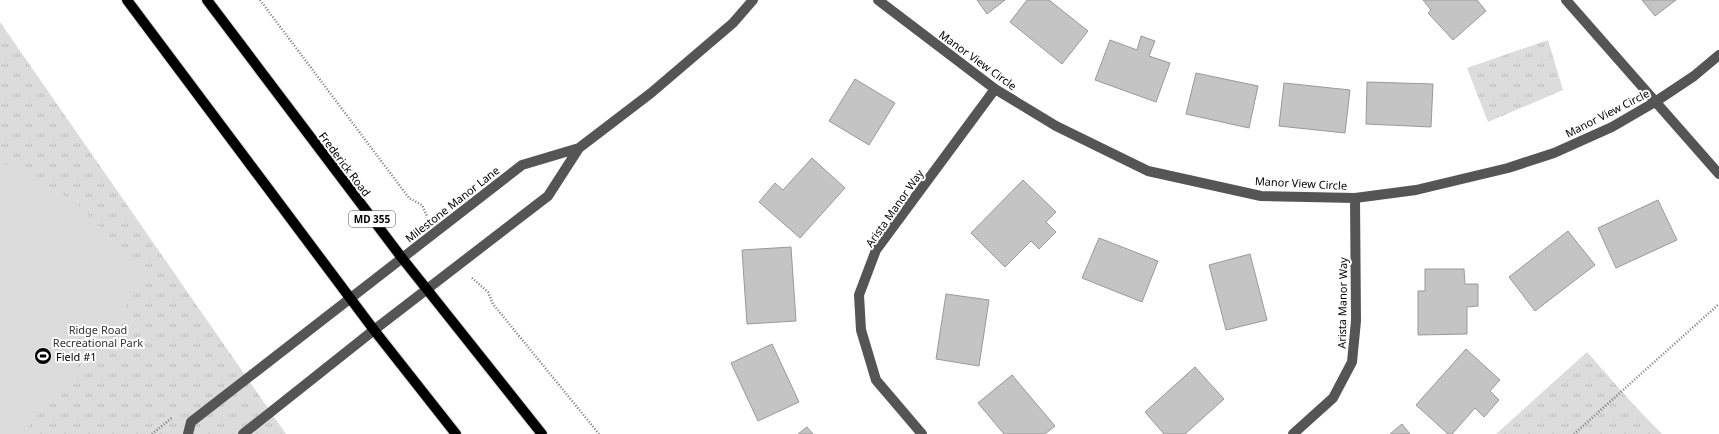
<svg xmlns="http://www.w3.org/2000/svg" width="1719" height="434" font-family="'Noto Sans',sans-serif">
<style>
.grass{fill:url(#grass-tufts)}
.garden{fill:#dcdcdc}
.building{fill:#c4c4c4;stroke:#999}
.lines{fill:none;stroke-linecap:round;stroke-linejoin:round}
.major-casing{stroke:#dbdbdb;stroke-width:12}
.path{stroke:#777;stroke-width:2.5;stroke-dasharray:1 2;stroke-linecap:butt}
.minor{stroke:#555;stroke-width:10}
.major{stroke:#000;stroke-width:10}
.labels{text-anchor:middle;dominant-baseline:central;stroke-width:4;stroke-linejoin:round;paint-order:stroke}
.shield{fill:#fff;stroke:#4c4c4c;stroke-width:1}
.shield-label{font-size:10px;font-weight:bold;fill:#000}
.street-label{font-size:11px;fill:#000;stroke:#fff}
.park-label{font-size:11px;fill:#333;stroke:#fff}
.poi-label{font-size:11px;fill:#000;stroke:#fff;text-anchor:start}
</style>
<defs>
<pattern id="grass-tufts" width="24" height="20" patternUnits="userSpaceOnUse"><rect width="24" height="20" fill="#dcdcdc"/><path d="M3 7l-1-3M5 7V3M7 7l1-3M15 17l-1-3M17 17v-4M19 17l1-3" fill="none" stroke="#bbb"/></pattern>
</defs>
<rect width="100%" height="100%" fill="#fff"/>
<!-- grass -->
<path class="grass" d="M 0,22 L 286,434 L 0,434 Z
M 1548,40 L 1563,90 L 1488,122 L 1467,68 Z
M 1587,352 L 1632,403 L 1662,434 L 1496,434 Z"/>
<!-- garden -->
<path class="garden" d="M 0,162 L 11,166 L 77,203 L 148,278 L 23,434 L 0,434 Z"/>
<!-- building -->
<path class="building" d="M 977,0 L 1005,0 L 987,14 Z
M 1027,0 L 1049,0 L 1088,31 L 1062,64 L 1010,22 Z
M 1423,0 L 1477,0 L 1486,11 L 1453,40 L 1428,13 L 1431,10 Z
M 1642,0 L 1676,0 L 1655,16 Z
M 1141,36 L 1155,41 L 1149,56 L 1170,63 L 1156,102 L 1095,80 L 1110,40 L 1137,50 Z
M 1196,73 L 1258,86 L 1249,128 L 1186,114 Z
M 855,79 L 895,103 L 869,145 L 829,121 Z
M 1367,82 L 1433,84 L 1431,127 L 1366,124 Z
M 1284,83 L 1350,90 L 1345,133 L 1279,126 Z
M 812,158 L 845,188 L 800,238 L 759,202 L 775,183 L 783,190 Z
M 1023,180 L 1056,212 L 1046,222 L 1056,232 L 1039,249 L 1031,241 L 1005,267 L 971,233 Z
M 1658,200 L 1677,240 L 1616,268 L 1598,228 Z
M 1568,231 L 1595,265 L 1535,311 L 1509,277 Z
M 1099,238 L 1158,261 L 1142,302 L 1082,278 Z
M 791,247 L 796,321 L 747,324 L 742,250 Z
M 1250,254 L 1267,320 L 1226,330 L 1209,265 Z
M 1425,269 L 1464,269 L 1465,284 L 1478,284 L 1478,306 L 1467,307 L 1467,334 L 1418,335 L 1418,291 L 1425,291 Z
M 946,294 L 989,300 L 979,366 L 936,359 Z
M 772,344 L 799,402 L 758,421 L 731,363 Z
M 1466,349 L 1500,380 L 1490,391 L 1499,400 L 1484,417 L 1475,408 L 1452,434 L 1448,434 L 1416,405 Z
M 1195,367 L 1224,399 L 1185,434 L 1164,434 L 1145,412 Z
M 1012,375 L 1055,426 L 1045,434 L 1004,434 L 978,403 Z
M 1402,424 L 1410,434 L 1390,434 Z
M 807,427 L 813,434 L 798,434 Z"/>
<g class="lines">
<!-- major casing -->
<g class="major-casing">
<path id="major" d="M 127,0 L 374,330 L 456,434
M 207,0 L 402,258 L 542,434"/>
</g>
<!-- path -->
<path class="path" d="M 260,0 L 409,198 L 422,205 L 427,216
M 472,278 L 488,292 L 493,304 L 599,434
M 152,434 L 173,417
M 1574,434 L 1719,304"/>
<!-- minor -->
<path class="minor" d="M 878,0 L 995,89 L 1056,126 L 1148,171 L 1261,196 L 1355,198 L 1416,190 L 1508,168 L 1554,153 L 1612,127 L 1655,102 L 1694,76 L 1719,55
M 1566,0 L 1719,174
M 188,434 L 191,422 L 522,165 L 579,148
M 243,434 L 374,330 L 548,196 L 579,148 L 651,93 L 733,23 L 753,0
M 922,434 L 876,380 L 861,330 L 859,295 L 876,250 L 995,89
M 1293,434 L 1333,398 L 1352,362 L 1356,321 L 1355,198"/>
<!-- major -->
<use href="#major" class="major"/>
</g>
<!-- icons -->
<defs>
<g id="stadium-disc" transform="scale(0.9)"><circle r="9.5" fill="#000" stroke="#fff"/><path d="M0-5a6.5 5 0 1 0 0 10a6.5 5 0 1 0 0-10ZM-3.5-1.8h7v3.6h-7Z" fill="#fff"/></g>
</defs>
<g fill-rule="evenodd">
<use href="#stadium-disc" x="43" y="356"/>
</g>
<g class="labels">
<!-- shield labels -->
<rect class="shield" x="349" y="211" width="46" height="16" rx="3"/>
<g class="shield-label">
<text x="372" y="219">MD 355</text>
</g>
<!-- street labels -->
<g class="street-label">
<text transform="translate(978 60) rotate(36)">Manor View Circle</text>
<text transform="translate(1607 113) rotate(-27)">Manor View Circle</text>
<text transform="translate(345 164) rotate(53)">Frederick Road</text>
<text transform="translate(1301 183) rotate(3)">Manor View Circle</text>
<text transform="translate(452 204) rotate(-38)">Milestone Manor Lane</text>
<text transform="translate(894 208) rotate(-55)">Arista Manor Way</text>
<text transform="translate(1342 303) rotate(-89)">Arista Manor Way</text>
</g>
<!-- park labels -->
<g class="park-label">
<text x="98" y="329">Ridge Road<tspan x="98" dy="13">Recreational Park</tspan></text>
</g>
<!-- poi labels -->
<g class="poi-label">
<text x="56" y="356">Field #1</text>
</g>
</g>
</svg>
